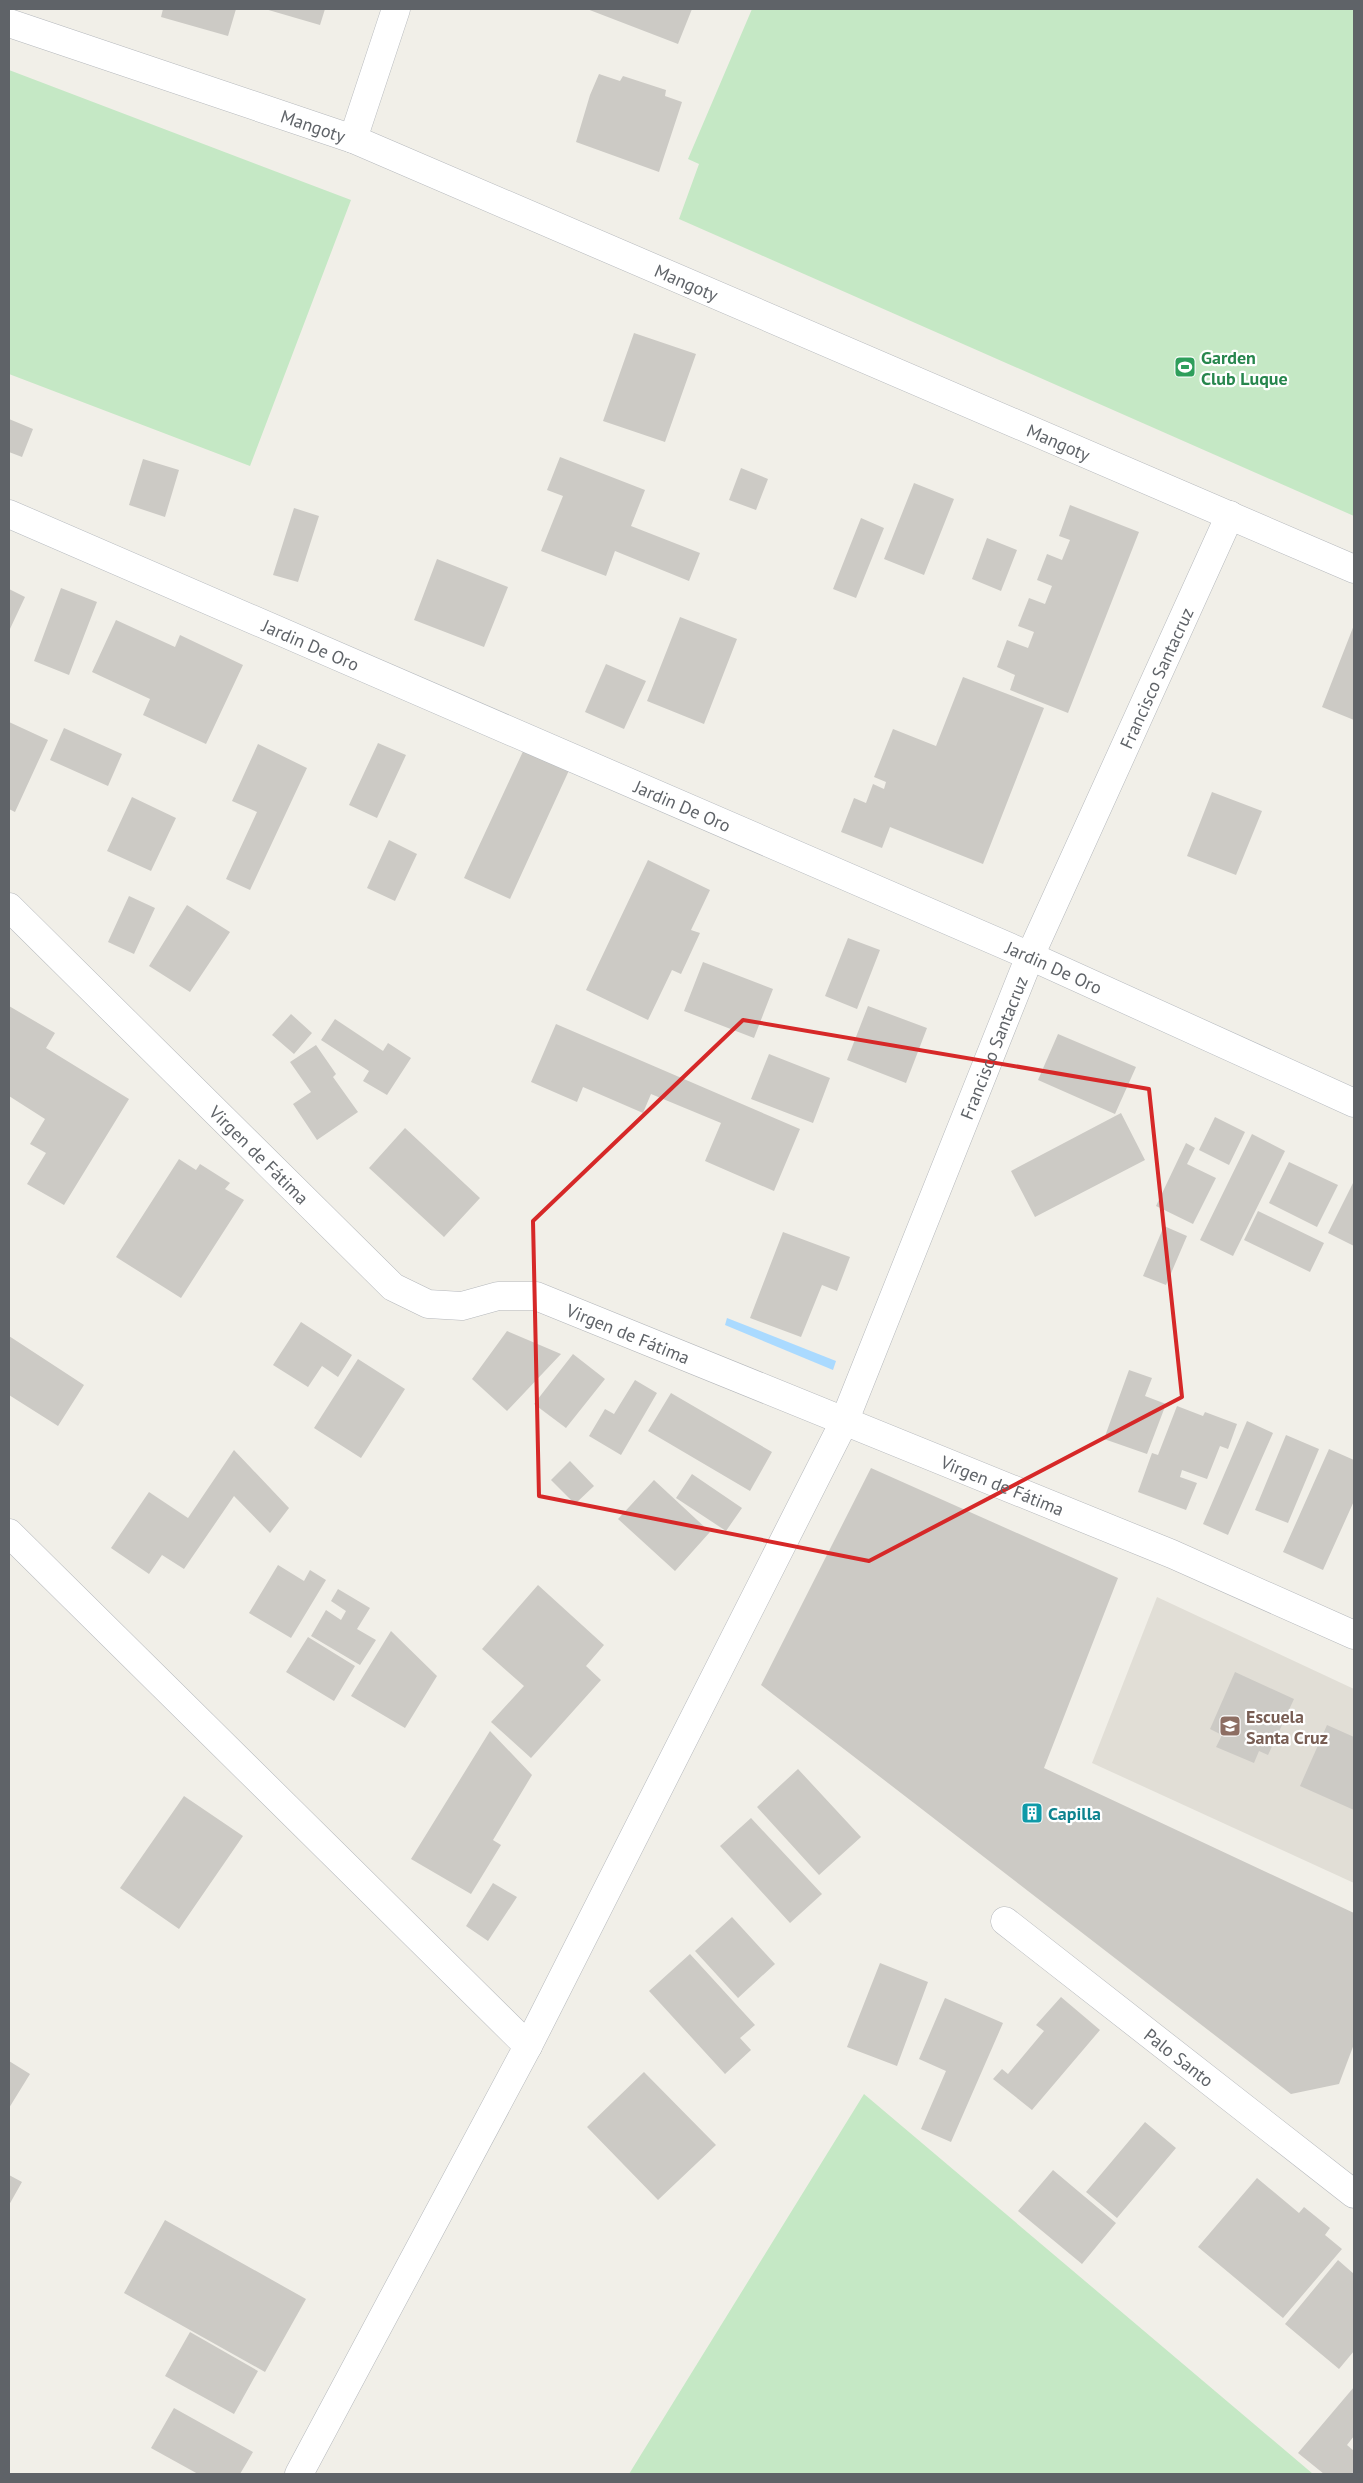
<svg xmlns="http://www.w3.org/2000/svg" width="1363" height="2483" font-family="'PT Sans',sans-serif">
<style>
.education{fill:#e1ded6}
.green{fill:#c5e8c5}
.water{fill:#aadaff}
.building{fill:#cccac5}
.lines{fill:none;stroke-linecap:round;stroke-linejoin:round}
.street-casing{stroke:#b5b8bc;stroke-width:29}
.secondary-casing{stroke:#b6babf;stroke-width:29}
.street{stroke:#fff;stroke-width:28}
.secondary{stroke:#fff;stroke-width:28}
.marked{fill:none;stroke:#d62828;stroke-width:4;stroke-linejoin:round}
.labels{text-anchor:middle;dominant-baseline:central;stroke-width:4.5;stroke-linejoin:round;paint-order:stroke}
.street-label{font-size:18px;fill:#5f6368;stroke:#fff}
.leisure-label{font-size:18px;font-weight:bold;fill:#27864d;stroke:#fff;text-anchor:start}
.education-label{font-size:18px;font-weight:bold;fill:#785e54;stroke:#fff;text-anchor:start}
.culture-label{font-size:18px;font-weight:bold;fill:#0d838f;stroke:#fff;text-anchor:start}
</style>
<rect width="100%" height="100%" fill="#f1efe8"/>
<!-- education -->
<path class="education" d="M 1157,1597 L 1354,1689 L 1354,1883 L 1092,1763 Z"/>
<!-- green -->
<path class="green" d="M 752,9 L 1354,9 L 1354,516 L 679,219 L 699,164 L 688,159 Z
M 9,70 L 351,200 L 250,466 L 9,374 Z
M 864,2094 L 1313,2474 L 629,2474 Z"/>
<!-- water -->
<path class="water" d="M 727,1318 L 836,1361 L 833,1370 L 725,1325 Z"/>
<!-- building -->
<path class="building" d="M 163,9 L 236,9 L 228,36 L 161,17 Z
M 265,9 L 325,9 L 320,25 Z
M 587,9 L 692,9 L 678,44 Z
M 599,74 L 620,81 L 623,76 L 666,90 L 665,96 L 682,102 L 659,172 L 576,142 L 590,95 Z
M 634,333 L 696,354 L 665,442 L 603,421 Z
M 9,419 L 33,429 L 22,457 L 9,452 Z
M 560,457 L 645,490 L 631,526 L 700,553 L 689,581 L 615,551 L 606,576 L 541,551 L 563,496 L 547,490 Z
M 143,459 L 179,470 L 165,517 L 129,505 Z
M 741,468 L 768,479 L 756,510 L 729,500 Z
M 914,483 L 954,499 L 924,575 L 884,559 Z
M 1070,505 L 1139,532 L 1068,713 L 1010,690 L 1015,675 L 997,667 L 1007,640 L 1028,648 L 1034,632 L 1018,626 L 1029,598 L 1045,604 L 1052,586 L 1037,580 L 1047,554 L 1062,560 L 1070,540 L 1059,536 Z
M 294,508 L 319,516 L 298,582 L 273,575 Z
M 861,518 L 884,528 L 856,598 L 833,589 Z
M 987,538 L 1017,550 L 1001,591 L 972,579 Z
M 437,559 L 508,587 L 484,647 L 414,620 Z
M 61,588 L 97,602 L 69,675 L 34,661 Z
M 9,589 L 25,597 L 9,631 Z
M 680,617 L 737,639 L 704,724 L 647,701 Z
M 116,620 L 175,647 L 180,635 L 243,665 L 206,744 L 143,715 L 150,699 L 92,672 Z
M 1354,625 L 1354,720 L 1322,707 Z
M 606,664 L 646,681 L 624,729 L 585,712 Z
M 963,677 L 1044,708 L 983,864 L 890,827 L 882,848 L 841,832 L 854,798 L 866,803 L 873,784 L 884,789 L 886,782 L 874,777 L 893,729 L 936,746 Z
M 9,722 L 48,740 L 15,812 L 9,809 Z
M 64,728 L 122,754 L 108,786 L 50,760 Z
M 378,743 L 406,755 L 377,818 L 349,805 Z
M 258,744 L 307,768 L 250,890 L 226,879 L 257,812 L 232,801 Z
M 526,745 L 571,766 L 510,899 L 464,878 Z
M 1212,792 L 1262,811 L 1236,875 L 1187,856 Z
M 132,797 L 176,818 L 151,871 L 107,851 Z
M 389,840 L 417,854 L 395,901 L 367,888 Z
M 648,860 L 710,890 L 691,930 L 700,933 L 681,974 L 672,970 L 648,1020 L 586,990 Z
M 129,896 L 155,908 L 134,954 L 108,942 Z
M 187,905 L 230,932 L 190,992 L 149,966 Z
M 848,938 L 880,950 L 857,1009 L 825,996 Z
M 703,962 L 773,989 L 754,1038 L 684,1011 Z
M 9,1006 L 55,1033 L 46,1048 L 129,1099 L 64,1205 L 27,1184 L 46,1153 L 30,1144 L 45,1119 L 9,1096 Z
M 868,1006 L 927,1028 L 906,1083 L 847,1060 Z
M 291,1014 L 312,1033 L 294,1054 L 272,1035 Z
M 335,1019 L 383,1051 L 388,1043 L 411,1058 L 387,1095 L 363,1081 L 369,1071 L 321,1040 Z
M 556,1024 L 800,1129 L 774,1191 L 705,1161 L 721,1123 L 651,1094 L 643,1113 L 583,1087 L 577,1102 L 531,1082 Z
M 1058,1034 L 1136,1067 L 1115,1114 L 1038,1080 Z
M 316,1045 L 336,1074 L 333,1077 L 358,1112 L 317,1140 L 293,1104 L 311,1092 L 290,1062 Z
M 769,1054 L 830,1078 L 813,1123 L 751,1099 Z
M 1121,1113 L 1145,1160 L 1035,1217 L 1011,1171 Z
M 1215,1117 L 1245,1132 L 1229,1165 L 1199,1150 Z
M 405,1128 L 480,1198 L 444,1237 L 369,1168 Z
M 1252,1134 L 1285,1151 L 1233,1256 L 1200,1240 Z
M 1186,1143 L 1195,1148 L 1187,1164 L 1216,1178 L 1193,1224 L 1156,1206 Z
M 179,1159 L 196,1170 L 200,1164 L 230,1183 L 225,1189 L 244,1200 L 181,1298 L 116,1257 Z
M 1289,1162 L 1338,1185 L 1317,1227 L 1269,1203 Z
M 1354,1181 L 1354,1246 L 1328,1233 Z
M 1258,1211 L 1324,1243 L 1310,1272 L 1244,1240 Z
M 1164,1226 L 1187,1236 L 1166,1285 L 1143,1276 Z
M 783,1232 L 850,1257 L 837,1291 L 822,1285 L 801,1337 L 750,1318 Z
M 301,1322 L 352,1355 L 338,1377 L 322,1366 L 308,1387 L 273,1365 Z
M 507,1331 L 561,1354 L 507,1411 L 472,1379 Z
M 9,1336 L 84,1385 L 58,1426 L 9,1395 Z
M 573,1354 L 605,1379 L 566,1428 L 534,1404 Z
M 358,1359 L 405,1389 L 361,1458 L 314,1428 Z
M 1129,1370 L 1152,1378 L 1145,1396 L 1166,1404 L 1147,1454 L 1104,1439 Z
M 635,1380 L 657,1393 L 621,1455 L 589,1436 L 605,1409 L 614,1414 Z
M 671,1393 L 772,1452 L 750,1491 L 648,1431 Z
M 1177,1406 L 1203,1416 L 1205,1412 L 1237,1424 L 1228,1449 L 1220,1446 L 1207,1479 L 1182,1470 L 1180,1477 L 1197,1483 L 1186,1510 L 1138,1492 L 1152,1453 L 1158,1455 Z
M 1247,1421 L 1273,1433 L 1228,1535 L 1203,1524 Z
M 1286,1435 L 1319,1449 L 1288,1523 L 1255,1510 Z
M 1329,1449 L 1354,1460 L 1354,1501 L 1323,1570 L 1283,1552 Z
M 234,1450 L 289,1508 L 270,1533 L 234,1496 L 184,1569 L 162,1555 L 149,1574 L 111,1548 L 149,1492 L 188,1518 Z
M 570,1461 L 594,1486 L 575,1504 L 551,1480 Z
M 871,1468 L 1118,1578 L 1044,1768 L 1354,1913 L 1354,2044 L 1339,2084 L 1291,2094 L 761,1685 Z
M 692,1474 L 742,1508 L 726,1531 L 676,1498 Z
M 654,1480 L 710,1532 L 675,1571 L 618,1519 Z
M 278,1565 L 304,1581 L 310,1570 L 326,1580 L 291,1638 L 249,1613 Z
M 538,1585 L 604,1645 L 586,1666 L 601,1680 L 531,1758 L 491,1722 L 524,1686 L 482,1649 Z
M 338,1589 L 370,1608 L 357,1629 L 376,1640 L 360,1665 L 311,1636 L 326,1610 L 341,1620 L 346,1611 L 331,1601 Z
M 391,1631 L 437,1676 L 405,1728 L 351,1696 Z
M 308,1637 L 355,1666 L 334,1701 L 286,1672 Z
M 1235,1672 L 1294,1699 L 1268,1755 L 1259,1751 L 1254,1763 L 1216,1747 L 1222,1735 L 1210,1729 Z
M 1327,1725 L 1354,1737 L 1354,1810 L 1300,1786 Z
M 490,1731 L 532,1775 L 493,1840 L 501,1845 L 471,1894 L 411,1859 Z
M 798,1769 L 861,1837 L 819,1875 L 757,1807 Z
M 184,1796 L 243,1836 L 179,1929 L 120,1888 Z
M 751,1818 L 822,1894 L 790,1923 L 720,1846 Z
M 493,1883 L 517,1897 L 488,1941 L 466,1926 Z
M 732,1917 L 775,1964 L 738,1998 L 695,1951 Z
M 690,1954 L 755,2025 L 740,2038 L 751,2050 L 725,2074 L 649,1991 Z
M 880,1963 L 928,1982 L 897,2066 L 847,2047 Z
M 1061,1997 L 1100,2030 L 1032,2110 L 993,2079 L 1002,2069 L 1008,2074 L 1044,2031 L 1036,2025 Z
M 945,1998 L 1003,2023 L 951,2142 L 921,2129 L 946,2071 L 919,2059 Z
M 9,2061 L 30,2074 L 9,2108 Z
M 644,2072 L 716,2145 L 658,2200 L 587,2127 Z
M 1145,2122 L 1176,2148 L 1117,2218 L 1086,2192 Z
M 1053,2170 L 1116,2223 L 1082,2264 L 1018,2211 Z
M 9,2175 L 22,2182 L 9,2205 Z
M 1257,2178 L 1299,2213 L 1304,2207 L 1330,2228 L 1325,2235 L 1342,2249 L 1283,2318 L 1198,2247 Z
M 165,2220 L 306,2299 L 265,2372 L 124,2293 Z
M 1338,2260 L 1354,2274 L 1354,2351 L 1339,2369 L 1285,2324 Z
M 190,2332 L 258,2371 L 234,2414 L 165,2376 Z
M 1354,2387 L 1354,2436 L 1347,2445 L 1354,2451 L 1354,2474 L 1324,2474 L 1298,2453 Z
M 174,2408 L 253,2452 L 240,2474 L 198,2474 L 151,2448 Z"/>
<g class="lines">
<!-- street casing -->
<g class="street-casing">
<g id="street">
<path id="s1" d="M 9,23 L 353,139 L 1354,569"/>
<path d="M 353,139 L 396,9"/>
<path id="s2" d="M 9,907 L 393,1287 L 428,1304 L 462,1306 L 498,1296 L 536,1296 L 1172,1554 L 1354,1635"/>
<path d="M 9,1533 L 528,2046"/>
<path id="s3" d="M 1005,1921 L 1354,2194"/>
<path id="s4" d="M 299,2474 L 528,2046 L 844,1422 L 1030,956 L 1230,515"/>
</g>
</g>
<!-- secondary casing -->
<g class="secondary-casing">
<g id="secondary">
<path id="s5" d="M 9,514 L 1030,956 L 1354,1103"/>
</g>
</g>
<!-- street -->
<use href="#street" class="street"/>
<!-- secondary -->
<use href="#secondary" class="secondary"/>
</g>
<!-- marked area -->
<path class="marked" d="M 743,1020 L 1149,1089 L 1182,1397 L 869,1561 L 539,1496 L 533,1221 Z"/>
<!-- icons -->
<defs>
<g id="stadium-square" transform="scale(1.125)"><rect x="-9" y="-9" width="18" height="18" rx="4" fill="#2e9e5b" stroke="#fff"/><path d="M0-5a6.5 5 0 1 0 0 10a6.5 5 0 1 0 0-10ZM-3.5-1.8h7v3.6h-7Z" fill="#fff"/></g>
<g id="school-square" transform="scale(1.125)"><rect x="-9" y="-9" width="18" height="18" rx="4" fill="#8d6e63" stroke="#fff"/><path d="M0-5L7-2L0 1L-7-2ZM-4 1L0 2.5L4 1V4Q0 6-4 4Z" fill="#fff"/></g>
<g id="building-square" transform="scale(1.125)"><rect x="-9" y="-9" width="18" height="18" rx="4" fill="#0f9aa8" stroke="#fff"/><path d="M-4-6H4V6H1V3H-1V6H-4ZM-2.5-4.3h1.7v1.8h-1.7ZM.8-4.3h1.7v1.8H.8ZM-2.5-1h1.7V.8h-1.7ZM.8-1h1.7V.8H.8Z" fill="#fff"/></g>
</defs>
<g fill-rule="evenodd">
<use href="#stadium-square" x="1185" y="367"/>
<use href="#school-square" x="1230" y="1726"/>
<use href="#building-square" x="1032" y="1813"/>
</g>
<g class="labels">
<!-- street labels -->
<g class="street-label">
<text stroke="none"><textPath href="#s1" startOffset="321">Mangoty</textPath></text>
<text stroke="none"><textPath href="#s1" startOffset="726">Mangoty</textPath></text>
<text stroke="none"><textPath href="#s1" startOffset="1131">Mangoty</textPath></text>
<text stroke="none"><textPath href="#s5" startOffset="329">Jardin De Oro</textPath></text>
<text stroke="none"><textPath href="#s4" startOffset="1992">Francisco Santacruz</textPath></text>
<text stroke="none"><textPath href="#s5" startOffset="734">Jardin De Oro</textPath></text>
<text stroke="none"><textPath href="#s5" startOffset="1139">Jardin De Oro</textPath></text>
<text stroke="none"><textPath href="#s4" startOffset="1588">Francisco Santacruz</textPath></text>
<text stroke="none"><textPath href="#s2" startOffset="352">Virgen de Fátima</textPath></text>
<text stroke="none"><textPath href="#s2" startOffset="788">Virgen de Fátima</textPath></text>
<text stroke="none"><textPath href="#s2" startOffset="1192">Virgen de Fátima</textPath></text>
<text stroke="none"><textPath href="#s3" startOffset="221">Palo Santo</textPath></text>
</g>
<!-- leisure labels -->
<g class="leisure-label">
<text x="1201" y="357">Garden<tspan x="1201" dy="21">Club Luque</tspan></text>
</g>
<!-- education labels -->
<g class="education-label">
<text x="1246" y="1716">Escuela<tspan x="1246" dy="21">Santa Cruz</tspan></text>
</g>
<!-- culture labels -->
<g class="culture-label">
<text x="1048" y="1813">Capilla</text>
</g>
</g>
<!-- border -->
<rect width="1363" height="2483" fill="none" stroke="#5f6368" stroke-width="20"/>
</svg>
